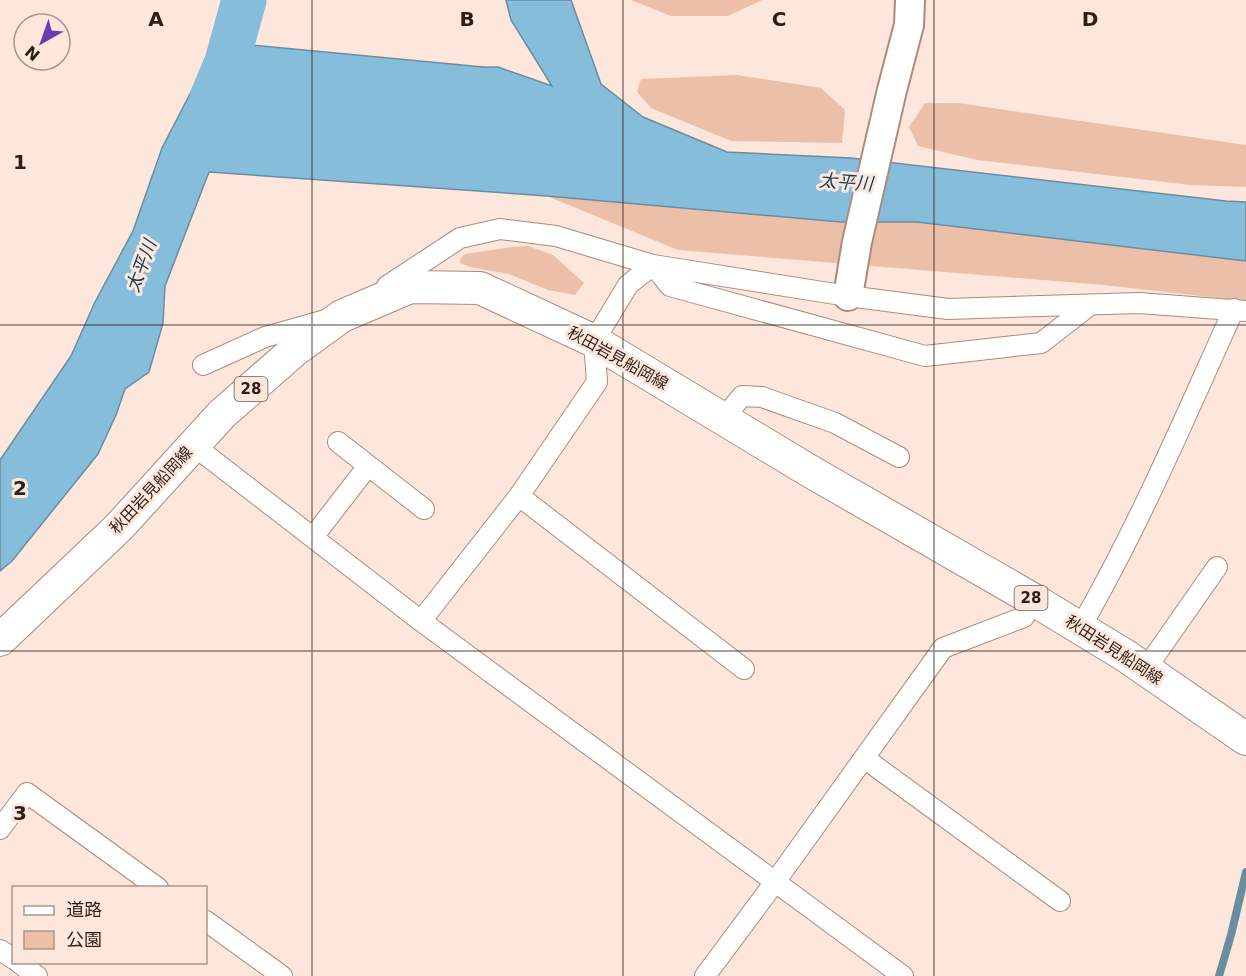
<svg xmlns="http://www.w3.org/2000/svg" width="1246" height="976" font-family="'DejaVu Sans','Noto Sans JP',sans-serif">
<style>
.green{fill:#ecbfa9}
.water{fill:#85bdda;stroke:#6a8da0;stroke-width:1.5}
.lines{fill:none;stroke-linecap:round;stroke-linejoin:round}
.stream{stroke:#6a8da0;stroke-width:8}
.river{stroke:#85bdda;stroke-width:45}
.street-casing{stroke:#ad8b7b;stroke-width:22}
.secondary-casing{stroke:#ad8b7b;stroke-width:32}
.primary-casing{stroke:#ad8b7b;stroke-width:34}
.street{stroke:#fff;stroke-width:20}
.secondary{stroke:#fff;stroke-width:28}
.primary{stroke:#fff;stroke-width:32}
.grid{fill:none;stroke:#2c1e18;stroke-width:1.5;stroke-opacity:0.55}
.labels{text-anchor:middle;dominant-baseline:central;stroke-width:6;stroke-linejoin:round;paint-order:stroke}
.shield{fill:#fde6dc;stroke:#6b5a53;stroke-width:1.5}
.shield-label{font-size:15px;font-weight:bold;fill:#2c1e18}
.street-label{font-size:16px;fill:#2c1e18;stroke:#fde6dc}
.water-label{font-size:18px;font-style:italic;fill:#124055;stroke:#fde6dc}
.grid-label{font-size:20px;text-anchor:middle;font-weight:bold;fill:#2c1e18;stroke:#fde6dc;stroke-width:6;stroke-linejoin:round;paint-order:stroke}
</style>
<rect width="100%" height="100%" fill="#fde6dc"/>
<!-- green -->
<path class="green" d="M 631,0 L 762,0 L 728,16 L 671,16 Z
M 737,75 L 821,88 L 845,110 L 842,143 L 731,141 L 651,108 L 637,92 L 641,79 Z
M 925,103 L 958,103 L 1246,145 L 1246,187 L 1190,185 L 977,160 L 918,146 L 909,127 Z
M 547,196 L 841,222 L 917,222 L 1246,261 L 1246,301 L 1104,285 L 678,250 Z
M 528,246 L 553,255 L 584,283 L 575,295 L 548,290 L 509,274 L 470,267 L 460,263 L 460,259 L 465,254 L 511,247 Z"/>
<!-- water -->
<path class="water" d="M 506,0 L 571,0 L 601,84 L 643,117 L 727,152 L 851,158 L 1226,201 L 1246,202 L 1246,261 L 917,222 L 841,222 L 547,196 L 209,172 L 165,286 L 163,323 L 149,372 L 125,389 L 116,415 L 98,454 L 12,561 L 0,571 L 0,460 L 71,356 L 95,302 L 133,231 L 162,148 L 220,36 L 252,45 L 483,67 L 498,67 L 552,86 L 511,20 Z"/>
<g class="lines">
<!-- stream -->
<path class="stream" d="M 1219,976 L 1231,935 L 1246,872"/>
<!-- river -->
<path class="river" d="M 212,98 L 227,62 L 244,0"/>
<!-- street casing -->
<g class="street-casing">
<path id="street" d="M 387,286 L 460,238 L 500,229 L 556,236 L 653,265 L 670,286 L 925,356 L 1041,343 L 1090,305
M 203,365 L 265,337 L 325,320
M 723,419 L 742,396 L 762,397 L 835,423 L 899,457
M 338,442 L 424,509
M 193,445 L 421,621 L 903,976
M 519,496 L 744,669
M 313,537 L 368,466
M 421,621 L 519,496 L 597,382 L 594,341 L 628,285 L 653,265 L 848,296 L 948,309 L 1139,303 L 1246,311
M 1080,628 C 1139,526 1185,417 1234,309
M 1145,670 L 1217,567
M 864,758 L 1060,901
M 0,829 L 27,793 L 158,888
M 206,921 L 282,976
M 0,950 L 14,959
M 18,962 L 37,976
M 705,976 L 775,882 L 943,648 L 1024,617 L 1034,600"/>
</g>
<!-- secondary casing -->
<g class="secondary-casing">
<path id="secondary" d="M 848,296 L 857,242 L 892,90 L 909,25 L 910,0"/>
</g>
<!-- primary casing -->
<g class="primary-casing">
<path id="primary" d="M 0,640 L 119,527 L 222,414 L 295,350 L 342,316 L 410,287 L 480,288 L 594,341 L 808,470 L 1034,600 L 1126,656 L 1246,739"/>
</g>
<!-- street -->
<use href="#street" class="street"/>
<!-- secondary -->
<use href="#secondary" class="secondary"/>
<!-- primary -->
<use href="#primary" class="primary"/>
</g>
<!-- grid -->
<path class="grid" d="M 312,0 L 312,976M 623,0 L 623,976M 934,0 L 934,976M 0,325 L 1246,325M 0,651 L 1246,651"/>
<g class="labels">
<!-- shield labels -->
<g class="shield">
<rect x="234.5" y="377" width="33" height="24" rx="4.5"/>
<rect x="1014.5" y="586" width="33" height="24" rx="4.5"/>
</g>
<g class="shield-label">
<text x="251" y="389">28</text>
<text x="1031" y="598">28</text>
</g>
<!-- street labels -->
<g class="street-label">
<text transform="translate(618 358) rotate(29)">秋田岩見船岡線</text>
<text transform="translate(151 490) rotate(-47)">秋田岩見船岡線</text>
<text transform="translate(1114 650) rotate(33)">秋田岩見船岡線</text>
</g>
<!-- water labels -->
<g class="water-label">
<text transform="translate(846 182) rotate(4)">太平川</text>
<text transform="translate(141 266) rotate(-70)">太平川</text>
</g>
</g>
<g class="grid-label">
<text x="156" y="26">A</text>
<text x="467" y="26">B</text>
<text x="779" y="26">C</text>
<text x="1090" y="26">D</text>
<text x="20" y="169">1</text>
<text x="20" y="495">2</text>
<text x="20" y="820">3</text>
</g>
<!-- legend -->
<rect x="12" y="886" width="195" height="78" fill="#fde6dc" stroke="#a9968e" stroke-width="1.5"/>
<rect x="24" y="906" width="30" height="9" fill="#ffffff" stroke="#a9968e" stroke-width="1.5"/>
<text x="66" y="916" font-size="18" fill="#2c1e18">道路</text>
<rect x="24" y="931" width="30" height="18" fill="#ecbfa9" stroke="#a9968e" stroke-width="1.5"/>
<text x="66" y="946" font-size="18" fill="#2c1e18">公園</text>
<!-- north arrow -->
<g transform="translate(42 42) rotate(220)"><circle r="28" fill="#fde6dc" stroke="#a9968e" stroke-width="1.5"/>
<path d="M0-4.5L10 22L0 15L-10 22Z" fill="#6c3bb2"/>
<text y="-9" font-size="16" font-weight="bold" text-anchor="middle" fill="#2c1e18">N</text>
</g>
</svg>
